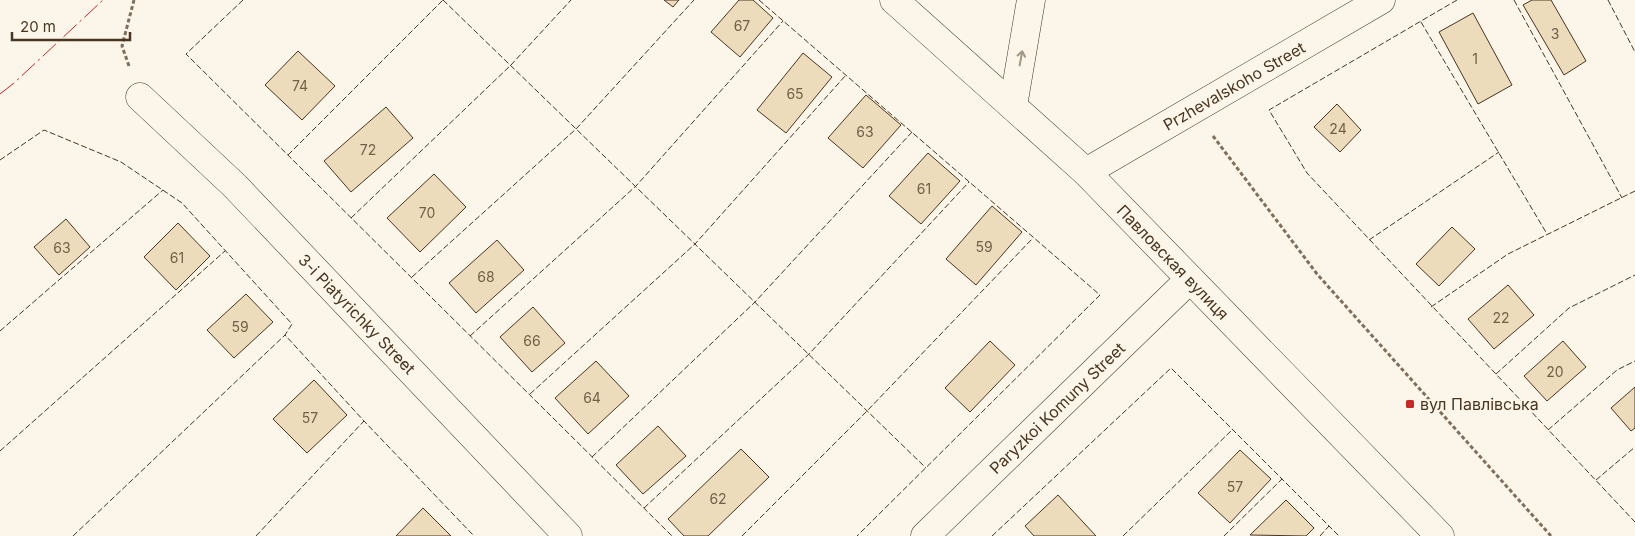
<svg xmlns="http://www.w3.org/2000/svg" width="1635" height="536" font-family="Inter,sans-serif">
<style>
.building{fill:#ecdcbc;stroke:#4a3520}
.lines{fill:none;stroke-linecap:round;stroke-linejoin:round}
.minor-casing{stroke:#4a3520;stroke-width:29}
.major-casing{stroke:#4a3520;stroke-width:29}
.path{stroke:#7f6f5c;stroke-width:3;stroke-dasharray:4 2.5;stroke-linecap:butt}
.minor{stroke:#fbf6e9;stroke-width:28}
.major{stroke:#fbf6e9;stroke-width:28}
.fence{stroke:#4a3520;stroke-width:1;stroke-dasharray:6 2.5;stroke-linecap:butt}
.power{stroke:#c62828;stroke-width:1;stroke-dasharray:18 4 2.5 4;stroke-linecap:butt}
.oneway{stroke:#a29684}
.poi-dot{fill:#c62828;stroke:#fbf6e9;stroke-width:2}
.labels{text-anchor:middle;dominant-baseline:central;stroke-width:4;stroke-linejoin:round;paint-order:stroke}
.number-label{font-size:14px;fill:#725f47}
.street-label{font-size:16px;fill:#4a3520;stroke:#fbf6e9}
.poi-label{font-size:16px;fill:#4a3520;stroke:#fbf6e9;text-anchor:start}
</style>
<rect width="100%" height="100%" fill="#fbf6e9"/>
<!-- building -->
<path class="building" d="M 664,0 L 679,0 L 673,7 Z
M 739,0 L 753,0 L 773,18 L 740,57 L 711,32 Z
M 1532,0 L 1551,0 L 1586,61 L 1564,75 L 1523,5 Z
M 1473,13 L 1512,85 L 1478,104 L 1439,32 Z
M 298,51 L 335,86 L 302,120 L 265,85 Z
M 803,53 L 832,77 L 786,133 L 757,110 Z
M 866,95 L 901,125 L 863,168 L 828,138 Z
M 1337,104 L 1361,130 L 1340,152 L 1314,127 Z
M 386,107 L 413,138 L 351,192 L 324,161 Z
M 928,153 L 960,181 L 921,224 L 889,196 Z
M 434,174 L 466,207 L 420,252 L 387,218 Z
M 992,206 L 1022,232 L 976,285 L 946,259 Z
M 66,219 L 90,247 L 59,275 L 34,247 Z
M 178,223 L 210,256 L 176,290 L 144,257 Z
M 1452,227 L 1475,249 L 1439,286 L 1416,264 Z
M 497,240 L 524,270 L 476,313 L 449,283 Z
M 1508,285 L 1534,315 L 1494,349 L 1468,319 Z
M 246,294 L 273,322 L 234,358 L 207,330 Z
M 533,307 L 565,343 L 532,372 L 500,337 Z
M 990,341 L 1015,365 L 970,412 L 945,388 Z
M 1563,341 L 1586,367 L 1547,401 L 1524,376 Z
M 596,361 L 629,396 L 588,434 L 555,398 Z
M 314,380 L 347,415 L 307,453 L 273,419 Z
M 1635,387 L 1635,428 L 1631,431 L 1611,408 Z
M 658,426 L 686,456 L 643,494 L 616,465 Z
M 741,449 L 769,477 L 708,536 L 684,536 L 668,519 Z
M 1240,450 L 1271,479 L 1230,523 L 1198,493 Z
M 1058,495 L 1096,536 L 1034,536 L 1025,526 Z
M 1286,500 L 1314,528 L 1306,536 L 1250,535 Z
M 423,508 L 451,536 L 396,536 Z"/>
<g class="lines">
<!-- minor casing -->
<g class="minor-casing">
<path id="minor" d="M 140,97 L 235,186 L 568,536
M 1013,106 L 1031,0
M 1086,172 L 1381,0
M 925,536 L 1190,279"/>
</g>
<!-- major casing -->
<g class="major-casing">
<path id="major" d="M 894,0 L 1086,172 L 1440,536"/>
</g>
<!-- path -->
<path class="path" d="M 129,66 L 122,46 L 134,0
M 1213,136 L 1317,274 L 1551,536"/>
<!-- minor -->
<use href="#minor" class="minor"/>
<!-- major -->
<use href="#major" class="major"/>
<!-- fence -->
<path class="fence" d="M 243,0 L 186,54 L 672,536
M 443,0 L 926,468
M 759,0 L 1100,295 L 857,536
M 1457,0 L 1269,110 L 1307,173 L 1635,522
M 1514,0 L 1622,198
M 1608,0 L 1635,52
M 1421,22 L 1547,234
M 288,155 L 443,0
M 0,160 L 44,130 L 121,162 L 182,203 L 292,324 L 285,335 L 364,421 L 474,536
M 351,218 L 511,65 L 571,0
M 1369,240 L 1499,152
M 412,277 L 576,129 L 694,0
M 1431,307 L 1508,254 L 1635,191
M 0,331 L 163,190
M 470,336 L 636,186 L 783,21
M 1496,374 L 1569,308 L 1635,275
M 530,394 L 695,244 L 846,75
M 1548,430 L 1617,370 L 1635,361
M 0,451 L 225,251
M 592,457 L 755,302 L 912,132
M 1596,480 L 1635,447
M 644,508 L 809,354 L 969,182
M 73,536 L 285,335
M 256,536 L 364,421
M 742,536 L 867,411 L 1033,238
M 992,536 L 1171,368 L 1339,536
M 1123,536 L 1233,429
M 1224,536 L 1282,479
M 1320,536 L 1329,526"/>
<!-- power -->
<path class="power" d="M 0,94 L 14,83 L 103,0"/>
</g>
<!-- one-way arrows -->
<defs><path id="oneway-shaft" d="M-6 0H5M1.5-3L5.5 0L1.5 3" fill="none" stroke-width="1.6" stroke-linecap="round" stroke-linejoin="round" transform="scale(1.25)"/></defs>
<use class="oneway" href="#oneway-shaft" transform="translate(1021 58) rotate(-80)"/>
<!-- markers -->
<rect class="poi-dot" x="1405" y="399" width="10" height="10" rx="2.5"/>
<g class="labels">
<!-- number labels -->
<g class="number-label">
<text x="742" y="25">67</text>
<text x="1555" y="33">3</text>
<text x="1475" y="58">1</text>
<text x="300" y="85">74</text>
<text x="795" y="93">65</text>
<text x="1338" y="128">24</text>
<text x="865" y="131">63</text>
<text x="368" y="149">72</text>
<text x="924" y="188">61</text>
<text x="427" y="212">70</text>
<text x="984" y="246">59</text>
<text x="62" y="247">63</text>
<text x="177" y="257">61</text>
<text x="486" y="276">68</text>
<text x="1501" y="317">22</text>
<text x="240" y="326">59</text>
<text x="532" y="340">66</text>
<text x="1555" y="371">20</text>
<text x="592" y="397">64</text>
<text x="310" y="417">57</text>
<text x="1235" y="486">57</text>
<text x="718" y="498">62</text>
</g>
<!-- street labels -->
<g class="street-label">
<text transform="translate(1234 86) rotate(-30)">Przhevalskoho Street</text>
<text transform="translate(1173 262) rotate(46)">Павловская вулиця</text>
<text transform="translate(357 314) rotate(46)">3-i Piatyrichky Street</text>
<text transform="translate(1057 408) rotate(-44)">Paryzkoi Komuny Street</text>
</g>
<!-- poi labels -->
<g class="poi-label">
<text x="1420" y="404">вул Павлівська</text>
</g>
</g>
<!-- scale -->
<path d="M12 32v8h118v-8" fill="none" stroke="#4a3520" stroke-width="2.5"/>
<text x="20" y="32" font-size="15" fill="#4a3520" stroke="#fbf6e9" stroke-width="4" paint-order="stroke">20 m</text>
</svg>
